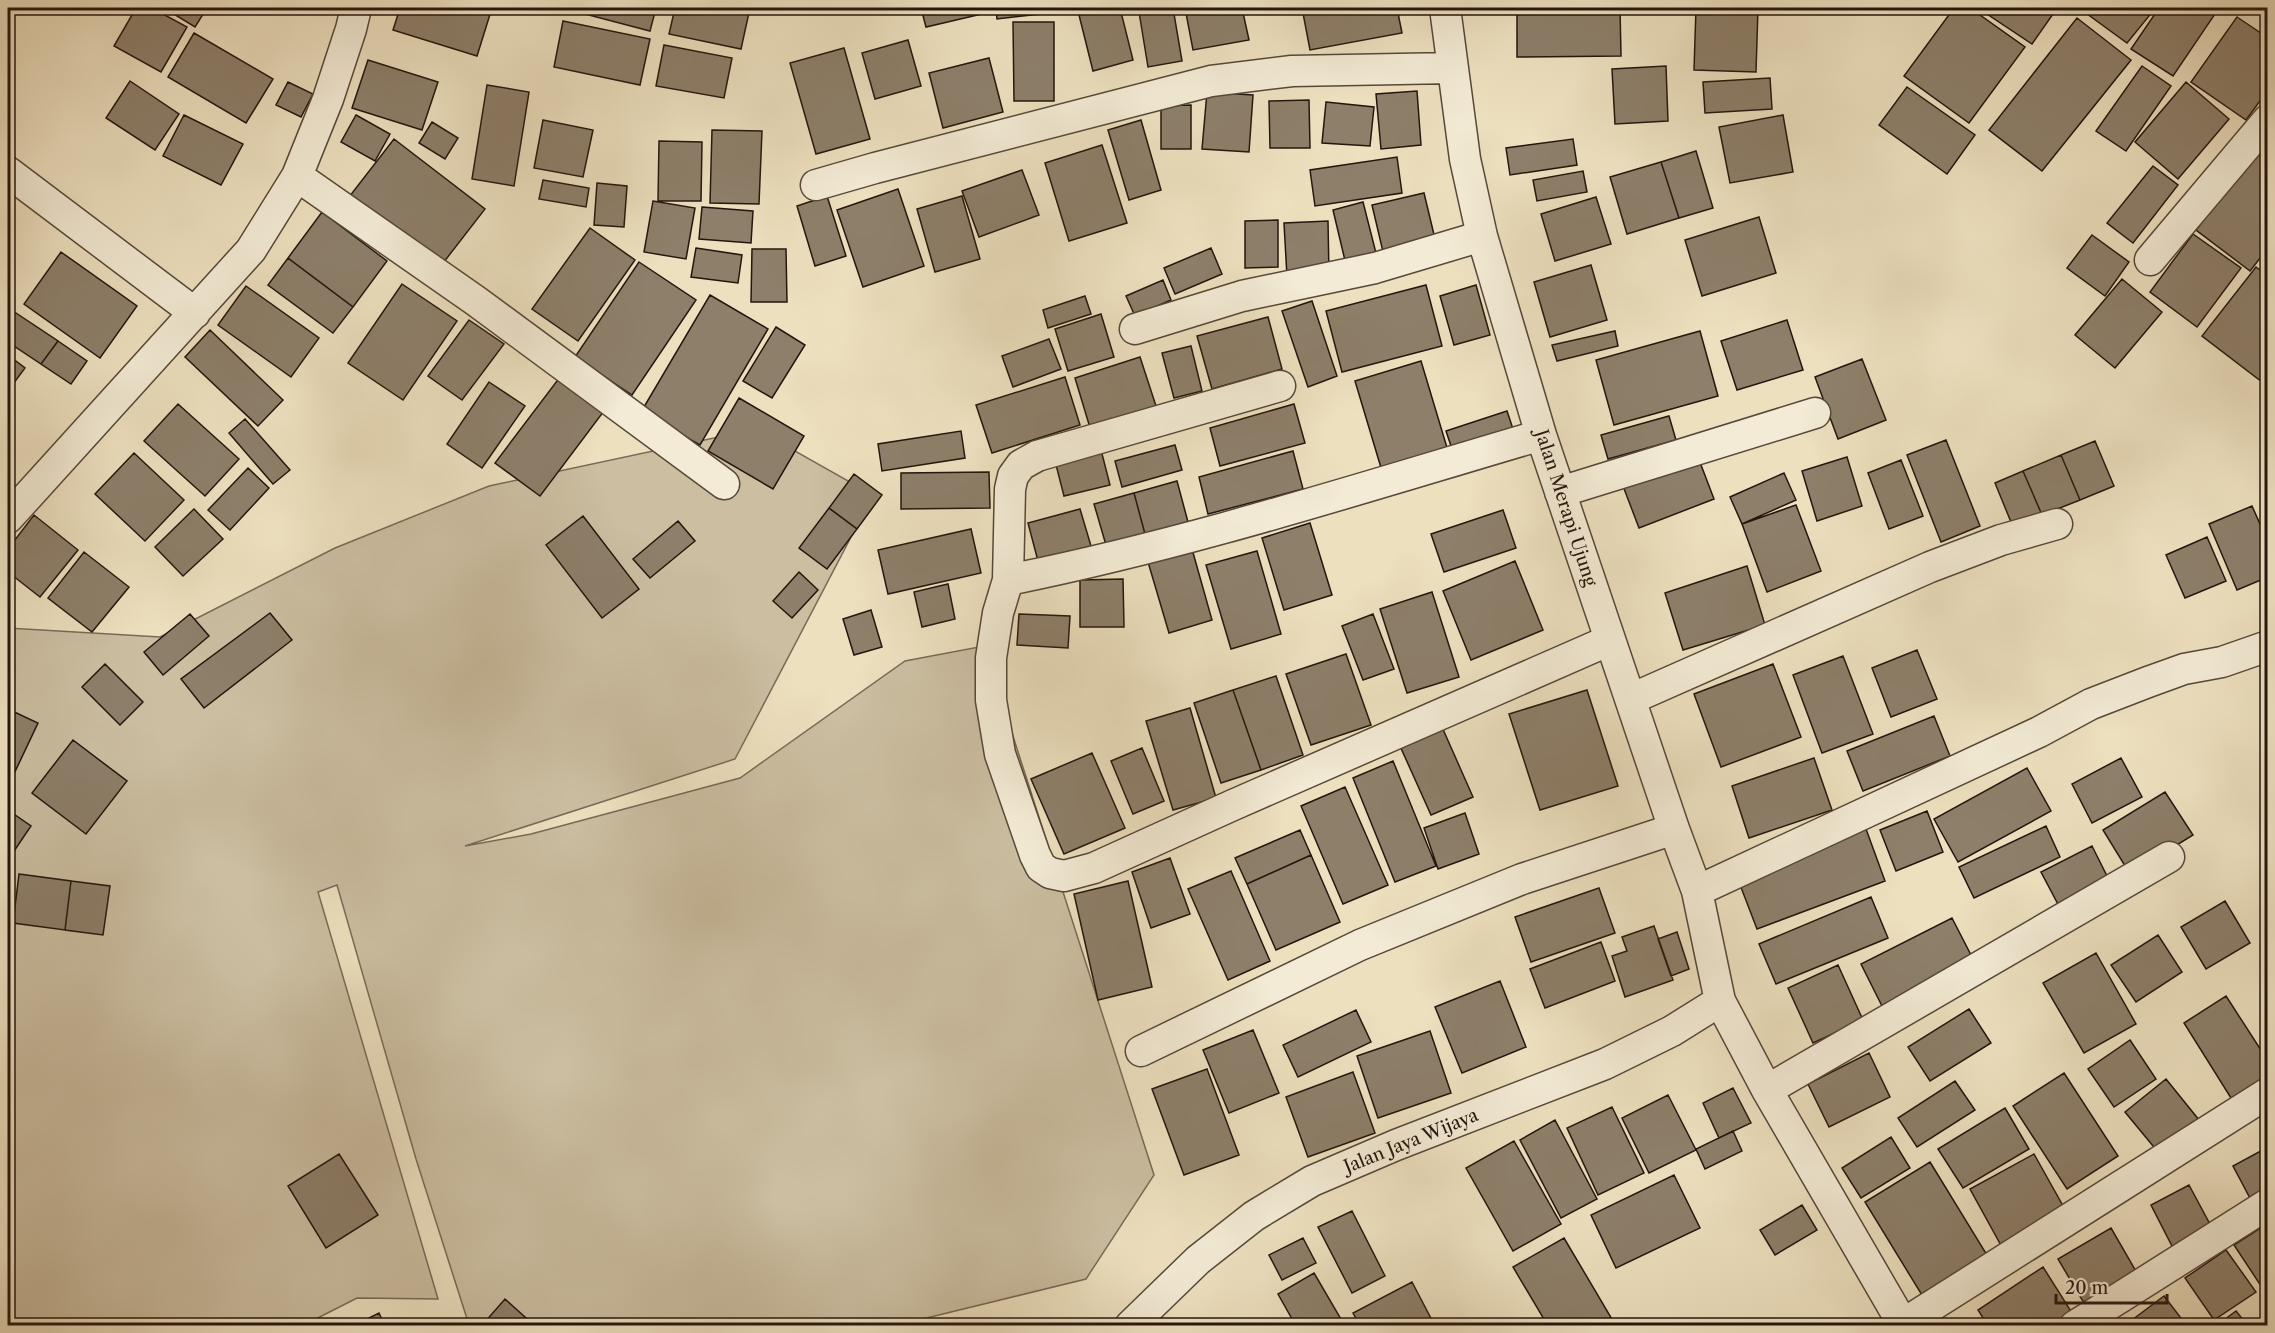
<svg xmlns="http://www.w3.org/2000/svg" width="2275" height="1333" font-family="'Libre Caslon Text',serif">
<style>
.green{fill:#cbbea1;stroke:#786a58;stroke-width:1.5}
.building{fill:#8d7f6a;stroke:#24160e;stroke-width:1.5}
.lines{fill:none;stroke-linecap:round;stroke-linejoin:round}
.minor-casing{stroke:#56483a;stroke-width:33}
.minor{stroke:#f3ebd5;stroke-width:30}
.labels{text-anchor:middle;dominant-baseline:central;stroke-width:5;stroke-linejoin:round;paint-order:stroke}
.street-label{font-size:18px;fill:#24160e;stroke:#f3ebd5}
</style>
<rect width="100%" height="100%" fill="#ede0bf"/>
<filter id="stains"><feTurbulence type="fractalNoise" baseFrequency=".00333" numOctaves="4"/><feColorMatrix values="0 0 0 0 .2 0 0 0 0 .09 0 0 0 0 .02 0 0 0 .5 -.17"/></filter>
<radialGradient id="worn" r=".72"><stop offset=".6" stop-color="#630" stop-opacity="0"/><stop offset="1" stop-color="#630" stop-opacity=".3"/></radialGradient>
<!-- green -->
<path class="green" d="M 756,429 L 873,495 L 735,759 L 465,846 L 531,834 L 740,778 L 905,661 L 984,646 L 1154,1175 L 1086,1279 L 898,1325 L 469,1325 L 416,1159 L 337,885 L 318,892 L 438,1299 L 357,1298 L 304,1325 L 8,1325 L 8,628 L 160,637 L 335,548 L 489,486 Z"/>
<!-- building -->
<path class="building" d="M 136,8 L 152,8 L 187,27 L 161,72 L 114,46 Z
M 164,8 L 207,8 L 195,27 Z
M 400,8 L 492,8 L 477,56 L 393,30 Z
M 587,8 L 656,8 L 650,31 L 585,14 Z
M 675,8 L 750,8 L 741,49 L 669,34 Z
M 921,8 L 981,8 L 982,14 L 926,27 Z
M 996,8 L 1039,8 L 1040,14 L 997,19 Z
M 1108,8 L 1120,8 L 1133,60 L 1093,71 L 1079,15 Z
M 1165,8 L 1173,8 L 1182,61 L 1148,67 L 1139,12 Z
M 1185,8 L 1242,8 L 1249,40 L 1193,50 Z
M 1302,8 L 1397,8 L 1402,33 L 1310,50 Z
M 1517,8 L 1620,8 L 1621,56 L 1517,57 Z
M 1696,8 L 1758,8 L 1756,72 L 1694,70 Z
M 1954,8 L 1970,8 L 2025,47 L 1969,123 L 1904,76 Z
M 1978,8 L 2043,8 L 2053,14 L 2032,44 Z
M 2079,8 L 2137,8 L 2149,16 L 2127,43 Z
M 2137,8 L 2155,8 L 2149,16 Z
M 2159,8 L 2219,8 L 2173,76 L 2131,49 Z
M 2253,8 L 2268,8 L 2268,19 Z
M 2237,17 L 2268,38 L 2268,90 L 2246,120 L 2191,82 Z
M 2077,18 L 2131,60 L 2042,171 L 1989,130 Z
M 563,21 L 650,39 L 640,85 L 554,67 Z
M 1013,22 L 1054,22 L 1054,101 L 1014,101 Z
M 194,33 L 273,79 L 246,123 L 168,77 Z
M 908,40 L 921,86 L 875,99 L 862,53 Z
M 664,45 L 732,58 L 724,98 L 656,86 Z
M 844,48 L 870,139 L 816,154 L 790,63 Z
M 989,58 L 1003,112 L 943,128 L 929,73 Z
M 368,60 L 438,82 L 422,130 L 352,108 Z
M 1666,66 L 1668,121 L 1615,124 L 1612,69 Z
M 2142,66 L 2171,86 L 2126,151 L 2096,131 Z
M 1770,78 L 1772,109 L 1705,113 L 1703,82 Z
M 130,81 L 179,114 L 155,150 L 106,118 Z
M 288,82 L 313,94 L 301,117 L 276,105 Z
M 2186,82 L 2229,119 L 2178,179 L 2135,142 Z
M 487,85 L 529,92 L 514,186 L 472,179 Z
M 1907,87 L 1975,135 L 1947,174 L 1879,125 Z
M 1417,91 L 1421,145 L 1381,149 L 1376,94 Z
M 1207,92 L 1253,95 L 1249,152 L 1202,149 Z
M 1309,100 L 1310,148 L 1270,148 L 1269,101 Z
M 1326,102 L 1374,107 L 1370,146 L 1322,143 Z
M 1191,105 L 1191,149 L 1161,149 L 1161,106 Z
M 184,115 L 243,144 L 221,185 L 163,156 Z
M 356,115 L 390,134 L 375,161 L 341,142 Z
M 1783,115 L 1793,172 L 1730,183 L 1719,127 Z
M 543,120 L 593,130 L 583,177 L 534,168 Z
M 1141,120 L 1161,190 L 1129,200 L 1108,130 Z
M 432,122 L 458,138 L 445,159 L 419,143 Z
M 712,130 L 762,131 L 759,204 L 710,203 Z
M 2268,135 L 2268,248 L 2250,271 L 2196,230 Z
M 394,139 L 485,209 L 440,267 L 349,197 Z
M 1573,139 L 1577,165 L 1510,175 L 1506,148 Z
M 659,141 L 702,142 L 701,201 L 658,201 Z
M 1102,145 L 1127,223 L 1069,241 L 1045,163 Z
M 1696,151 L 1713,208 L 1679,218 L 1661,162 Z
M 1397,157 L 1402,193 L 1315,206 L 1310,170 Z
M 1661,162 L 1679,218 L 1627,234 L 1610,177 Z
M 2153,166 L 2178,185 L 2133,243 L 2107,223 Z
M 1022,170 L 1039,215 L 979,237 L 962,191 Z
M 1583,171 L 1587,192 L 1537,201 L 1533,180 Z
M 543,180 L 589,188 L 586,207 L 539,199 Z
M 597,183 L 627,186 L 624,227 L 594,225 Z
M 898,189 L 924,266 L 863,287 L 837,210 Z
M 1424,193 L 1436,243 L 1384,256 L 1372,205 Z
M 827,196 L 846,256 L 815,266 L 797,206 Z
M 962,196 L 980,259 L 935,272 L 917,209 Z
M 1596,197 L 1611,244 L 1555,261 L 1541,214 Z
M 653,201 L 695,208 L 686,259 L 644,252 Z
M 1363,202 L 1378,261 L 1347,269 L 1333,210 Z
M 702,207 L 753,211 L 751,243 L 699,239 Z
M 322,212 L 387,261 L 353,307 L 288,258 Z
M 1759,217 L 1776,273 L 1702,296 L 1685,240 Z
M 1278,220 L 1278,267 L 1245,268 L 1245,221 Z
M 1328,221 L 1329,275 L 1287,277 L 1284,223 Z
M 590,228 L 635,260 L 578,341 L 532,309 Z
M 2193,234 L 2241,268 L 2197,327 L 2150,292 Z
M 2092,235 L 2129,262 L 2105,296 L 2067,268 Z
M 696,248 L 742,255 L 738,283 L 691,277 Z
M 1211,248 L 1222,274 L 1175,294 L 1164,268 Z
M 752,249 L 786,249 L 787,302 L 751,302 Z
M 61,252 L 137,306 L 100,358 L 24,304 Z
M 288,258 L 353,307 L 333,333 L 268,285 Z
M 639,262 L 696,300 L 632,395 L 575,357 Z
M 1591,265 L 1607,320 L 1550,337 L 1534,282 Z
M 2256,267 L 2268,276 L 2268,383 L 2266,385 L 2202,336 Z
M 2122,279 L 2162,312 L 2115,368 L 2075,335 Z
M 1163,280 L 1171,300 L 1135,316 L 1126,296 Z
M 402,284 L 457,321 L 403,400 L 348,363 Z
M 1426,285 L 1442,346 L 1342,372 L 1326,311 Z
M 1476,285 L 1490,335 L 1454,345 L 1440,296 Z
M 246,286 L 319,338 L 291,377 L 218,325 Z
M 710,295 L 768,329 L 700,445 L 641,412 Z
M 1085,296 L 1091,314 L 1048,328 L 1043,310 Z
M 1312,301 L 1337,376 L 1308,387 L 1282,311 Z
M 10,309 L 58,341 L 41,364 L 8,342 L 8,313 Z
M 1101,314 L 1114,357 L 1068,371 L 1055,329 Z
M 1268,317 L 1282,369 L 1212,389 L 1197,336 Z
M 469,320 L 504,344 L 462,400 L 428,376 Z
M 1787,320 L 1803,370 L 1737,390 L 1721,341 Z
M 776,327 L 805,345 L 772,398 L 743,381 Z
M 210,330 L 283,400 L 258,426 L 185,357 Z
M 1615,331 L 1618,346 L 1557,361 L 1552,345 Z
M 1700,331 L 1718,396 L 1614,425 L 1596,360 Z
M 1049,339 L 1061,369 L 1013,387 L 1002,356 Z
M 58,341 L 87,361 L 71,384 L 41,364 Z
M 1191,346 L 1202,391 L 1174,398 L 1162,353 Z
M 8,355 L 25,368 L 8,391 Z
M 1140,357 L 1157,409 L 1091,431 L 1075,378 Z
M 1862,359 L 1886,420 L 1838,439 L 1815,377 Z
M 1421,361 L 1448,451 L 1382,471 L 1355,381 Z
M 560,377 L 604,411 L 540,496 L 495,463 Z
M 1065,377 L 1080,425 L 992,453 L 976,405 Z
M 489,382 L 525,406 L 482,468 L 447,444 Z
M 739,398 L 804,436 L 773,489 L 708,451 Z
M 178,404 L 239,459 L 205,496 L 144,441 Z
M 1294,404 L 1305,443 L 1220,466 L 1210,428 Z
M 1507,411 L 1516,438 L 1455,458 L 1446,431 Z
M 1669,416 L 1676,440 L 1608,459 L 1601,435 Z
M 245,419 L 290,470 L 273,484 L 229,433 Z
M 961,431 L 965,458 L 882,471 L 878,444 Z
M 1946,440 L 1980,526 L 1941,542 L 1907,455 Z
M 2095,441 L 2114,486 L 2080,500 L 2061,455 Z
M 1175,445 L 1182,470 L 1122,487 L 1115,461 Z
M 1100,446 L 1110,485 L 1064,496 L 1054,457 Z
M 1293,451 L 1303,489 L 1208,514 L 1199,477 Z
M 134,453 L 184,500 L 145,541 L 95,494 Z
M 2061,455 L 2080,500 L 2042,515 L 2023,471 Z
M 1698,457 L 1714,499 L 1639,528 L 1623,486 Z
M 1847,457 L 1862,506 L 1817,521 L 1802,471 Z
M 1901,460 L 1923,516 L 1889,529 L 1868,473 Z
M 248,468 L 269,488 L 230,530 L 208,510 Z
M 2023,471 L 2042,515 L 2013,527 L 1995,483 Z
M 989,472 L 990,508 L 901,509 L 901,473 Z
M 1784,473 L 1796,500 L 1742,524 L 1730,497 Z
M 854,474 L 882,495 L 857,529 L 829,508 Z
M 1177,481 L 1188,522 L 1145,534 L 1134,493 Z
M 1134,493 L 1145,534 L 1106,545 L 1094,504 Z
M 1796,505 L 1821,571 L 1767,592 L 1742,524 Z
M 2252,506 L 2268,542 L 2268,577 L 2237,590 L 2209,524 Z
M 829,508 L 857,529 L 827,569 L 799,548 Z
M 194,509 L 223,539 L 183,576 L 155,547 Z
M 1080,509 L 1091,546 L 1038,561 L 1028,523 Z
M 1503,510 L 1516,548 L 1444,572 L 1431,534 Z
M 34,515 L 78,550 L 40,597 L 8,572 L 8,549 Z
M 583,516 L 639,589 L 602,618 L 546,545 Z
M 678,521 L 695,541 L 650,578 L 633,559 Z
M 1310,523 L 1332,595 L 1284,610 L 1262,538 Z
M 971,529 L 981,573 L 888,594 L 878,550 Z
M 2207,537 L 2226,581 L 2185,598 L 2166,555 Z
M 1192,549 L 1212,620 L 1169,633 L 1148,562 Z
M 1257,551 L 1281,634 L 1231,649 L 1206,565 Z
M 84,552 L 129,587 L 92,632 L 48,598 Z
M 1515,561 L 1543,630 L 1471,660 L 1443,591 Z
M 1747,566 L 1765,625 L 1683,650 L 1665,593 Z
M 799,572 L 818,590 L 792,618 L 773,601 Z
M 1123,579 L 1124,627 L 1080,627 L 1080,580 Z
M 948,584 L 955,619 L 922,627 L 914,592 Z
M 1432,592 L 1459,677 L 1407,693 L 1380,609 Z
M 871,610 L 882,647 L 854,655 L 843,619 Z
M 270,613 L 292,640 L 204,708 L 181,679 Z
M 190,614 L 209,636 L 163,675 L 144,652 Z
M 1019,614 L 1070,616 L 1068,648 L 1017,645 Z
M 1373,614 L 1394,669 L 1363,680 L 1342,626 Z
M 1917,650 L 1937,699 L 1891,717 L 1872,668 Z
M 1346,654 L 1371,725 L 1311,745 L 1286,674 Z
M 1843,656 L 1873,734 L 1822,753 L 1793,675 Z
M 105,664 L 143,702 L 120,725 L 82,687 Z
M 1773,664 L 1801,737 L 1721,767 L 1694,694 Z
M 1276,676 L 1303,755 L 1261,770 L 1233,690 Z
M 1233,690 L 1261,770 L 1221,783 L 1194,703 Z
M 1587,690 L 1618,786 L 1540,810 L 1509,714 Z
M 1190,708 L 1216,798 L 1173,810 L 1146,721 Z
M 8,709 L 38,723 L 12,778 L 8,776 Z
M 1934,716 L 1950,756 L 1863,791 L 1847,751 Z
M 1442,727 L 1473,797 L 1431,815 L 1400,746 Z
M 73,740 L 127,781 L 86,834 L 32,793 Z
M 1142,748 L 1164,801 L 1133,814 L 1111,761 Z
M 1092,753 L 1125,828 L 1064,854 L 1031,779 Z
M 1814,758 L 1832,810 L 1749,838 L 1732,786 Z
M 2121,758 L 2142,797 L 2092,823 L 2072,784 Z
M 1393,761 L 1436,866 L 1395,882 L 1353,778 Z
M 2027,768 L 2051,811 L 1958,862 L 1934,819 Z
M 1345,787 L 1388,885 L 1343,904 L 1301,806 Z
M 2165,792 L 2193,835 L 2130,874 L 2103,830 Z
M 8,810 L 31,826 L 8,860 Z
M 1927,811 L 1943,852 L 1896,871 L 1880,830 Z
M 1465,813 L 1479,854 L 1438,869 L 1424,828 Z
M 2046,826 L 2060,857 L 1974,898 L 1959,867 Z
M 1866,829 L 1885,881 L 1757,929 L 1737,877 Z
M 1300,830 L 1311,855 L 1247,884 L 1235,858 Z
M 2092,846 L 2110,882 L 2060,908 L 2041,872 Z
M 1311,855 L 1340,922 L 1276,950 L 1247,884 Z
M 1170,858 L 1190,914 L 1151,928 L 1132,872 Z
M 1231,871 L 1270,961 L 1228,980 L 1188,889 Z
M 19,874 L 71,881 L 65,930 L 13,923 Z
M 71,881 L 110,886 L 103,935 L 65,930 Z
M 1128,881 L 1152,987 L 1098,1000 L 1074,894 Z
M 1599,888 L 1615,933 L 1531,962 L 1515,917 Z
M 1871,897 L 1888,938 L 1776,984 L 1759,944 Z
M 2225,901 L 2250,943 L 2206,969 L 2181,927 Z
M 1952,918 L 1973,959 L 1882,1006 L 1861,964 Z
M 1654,926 L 1673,980 L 1625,997 L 1612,956 L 1627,951 L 1622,937 Z
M 1677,932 L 1689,969 L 1671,976 L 1658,939 Z
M 2158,935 L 2182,972 L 2136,1002 L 2111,965 Z
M 1601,942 L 1615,981 L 1545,1008 L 1530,969 Z
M 2096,953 L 2136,1024 L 2084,1053 L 2043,983 Z
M 1838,965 L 1863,1020 L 1813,1043 L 1788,988 Z
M 1500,981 L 1526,1047 L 1462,1073 L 1435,1007 Z
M 2226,996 L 2268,1061 L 2268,1087 L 2236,1106 L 2184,1023 Z
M 1969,1009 L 1991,1043 L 1930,1081 L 1908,1047 Z
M 1356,1010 L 1371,1042 L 1298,1077 L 1283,1045 Z
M 1253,1030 L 1279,1093 L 1229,1113 L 1203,1050 Z
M 1430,1031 L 1451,1093 L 1378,1118 L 1357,1056 Z
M 2130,1040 L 2156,1079 L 2114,1107 L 2088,1069 Z
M 1869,1053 L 1890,1097 L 1829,1127 L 1808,1084 Z
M 1207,1069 L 1239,1155 L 1184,1175 L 1152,1089 Z
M 1353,1072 L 1375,1133 L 1308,1157 L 1286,1097 Z
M 2064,1073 L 2118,1156 L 2067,1189 L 2013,1106 Z
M 2166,1079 L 2199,1120 L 2158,1152 L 2125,1112 Z
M 1955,1081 L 1975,1110 L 1917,1147 L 1898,1118 Z
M 1733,1088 L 1751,1123 L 1719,1138 L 1703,1103 Z
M 1668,1095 L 1696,1150 L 1649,1173 L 1622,1118 Z
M 1612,1107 L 1644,1173 L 1598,1195 L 1567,1128 Z
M 2005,1108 L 2029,1149 L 1963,1188 L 1938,1149 Z
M 1555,1120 L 1597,1199 L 1561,1218 L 1520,1140 Z
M 1733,1131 L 1742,1151 L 1705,1169 L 1696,1149 Z
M 1891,1137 L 1910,1168 L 1861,1198 L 1842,1168 Z
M 1514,1141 L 1561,1224 L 1513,1251 L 1466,1168 Z
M 2268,1147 L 2268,1191 L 2251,1200 L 2233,1166 Z
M 339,1154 L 378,1215 L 326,1248 L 288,1186 Z
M 2034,1154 L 2067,1213 L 2003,1249 L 1970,1189 Z
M 1930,1162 L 1990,1260 L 1925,1300 L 1865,1202 Z
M 1674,1175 L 1700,1228 L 1616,1268 L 1591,1215 Z
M 2189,1185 L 2212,1228 L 2173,1248 L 2151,1205 Z
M 1802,1205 L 1817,1230 L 1775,1255 L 1760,1230 Z
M 1352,1211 L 1385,1276 L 1352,1293 L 1318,1227 Z
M 2268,1223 L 2268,1294 L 2267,1295 L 2234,1245 Z
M 2111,1228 L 2137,1273 L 2084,1303 L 2058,1259 Z
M 1303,1238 L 1316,1263 L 1282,1280 L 1269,1255 Z
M 1564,1238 L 1616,1326 L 1548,1326 L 1513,1267 Z
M 2226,1250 L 2256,1292 L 2214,1320 L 2185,1278 Z
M 2043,1267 L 2074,1316 L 2060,1326 L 1988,1326 L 1978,1310 Z
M 1314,1273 L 1345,1326 L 1296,1326 L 1278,1294 Z
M 1412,1282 L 1435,1326 L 1360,1326 L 1353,1313 Z
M 2164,1296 L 2187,1326 L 2124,1326 Z
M 505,1299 L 535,1326 L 487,1326 L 484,1323 Z
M 2236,1311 L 2248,1326 L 2216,1326 Z
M 379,1313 L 385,1326 L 353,1326 Z
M 1281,1319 L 1284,1326 L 1269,1326 Z"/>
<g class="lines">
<!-- minor casing -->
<g class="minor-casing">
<path id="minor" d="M 1445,8 L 1465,159 L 1482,236 L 1541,435 L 1674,829 L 1697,891 L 1720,1001 L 1767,1090 L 1904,1326
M 8,172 L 195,313
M 297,176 L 476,301 L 724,484
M 816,185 L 875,168 L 1211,81 L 1292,71 L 1452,68
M 2150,260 L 2268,120
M 1135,329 L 1242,296 L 1375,268 L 1482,236
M 1280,386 L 1037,456 L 1021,465 L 1013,476 L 1010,489 L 1008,580 L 998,613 L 991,658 L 991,700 L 1000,754 L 1035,855 L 1041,867 L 1050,873 L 1064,876 L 1094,868 L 1233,805 L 1610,640
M 1560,492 L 1815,413
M 8,518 L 251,250 L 297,176 L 328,99 L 351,29 L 356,8
M 1008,580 C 1188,544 1364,487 1541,435
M 1631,699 L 1930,567 L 2001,540 L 2057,524
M 1697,891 L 2039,732 L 2091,704 L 2148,682 L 2184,669 L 2222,662 L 2268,646
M 1141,1051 L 1360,945 L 1522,879 L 1674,829
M 1767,1090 L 2169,857
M 1903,1324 L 2268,1093
M 1130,1326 L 1198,1260 L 1254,1216 L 1312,1181 L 1396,1145 L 1605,1064 L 1672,1031 L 1720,1001
M 2075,1326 L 2268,1204"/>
</g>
<!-- minor -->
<use href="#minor" class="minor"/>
</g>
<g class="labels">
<!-- street labels -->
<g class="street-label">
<text transform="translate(1566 508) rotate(72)">Jalan Merapi Ujung</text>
<text transform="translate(1411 1141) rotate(-22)">Jalan Jaya Wijaya</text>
</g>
</g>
<!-- margin -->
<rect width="2275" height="1333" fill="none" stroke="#ede0bf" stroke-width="30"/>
<rect x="9" y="9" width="2257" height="1315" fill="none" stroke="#24160e" stroke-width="3"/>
<rect x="15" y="15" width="2245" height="1303" fill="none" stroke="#24160e" stroke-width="1.5"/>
<!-- scale -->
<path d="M2056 1294v9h111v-9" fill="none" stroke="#24160e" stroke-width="3"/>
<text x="2065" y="1294" font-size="18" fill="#24160e" stroke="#f3ebd5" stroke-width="4.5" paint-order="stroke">20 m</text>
<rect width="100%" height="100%" filter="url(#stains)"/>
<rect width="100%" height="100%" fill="url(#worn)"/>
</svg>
